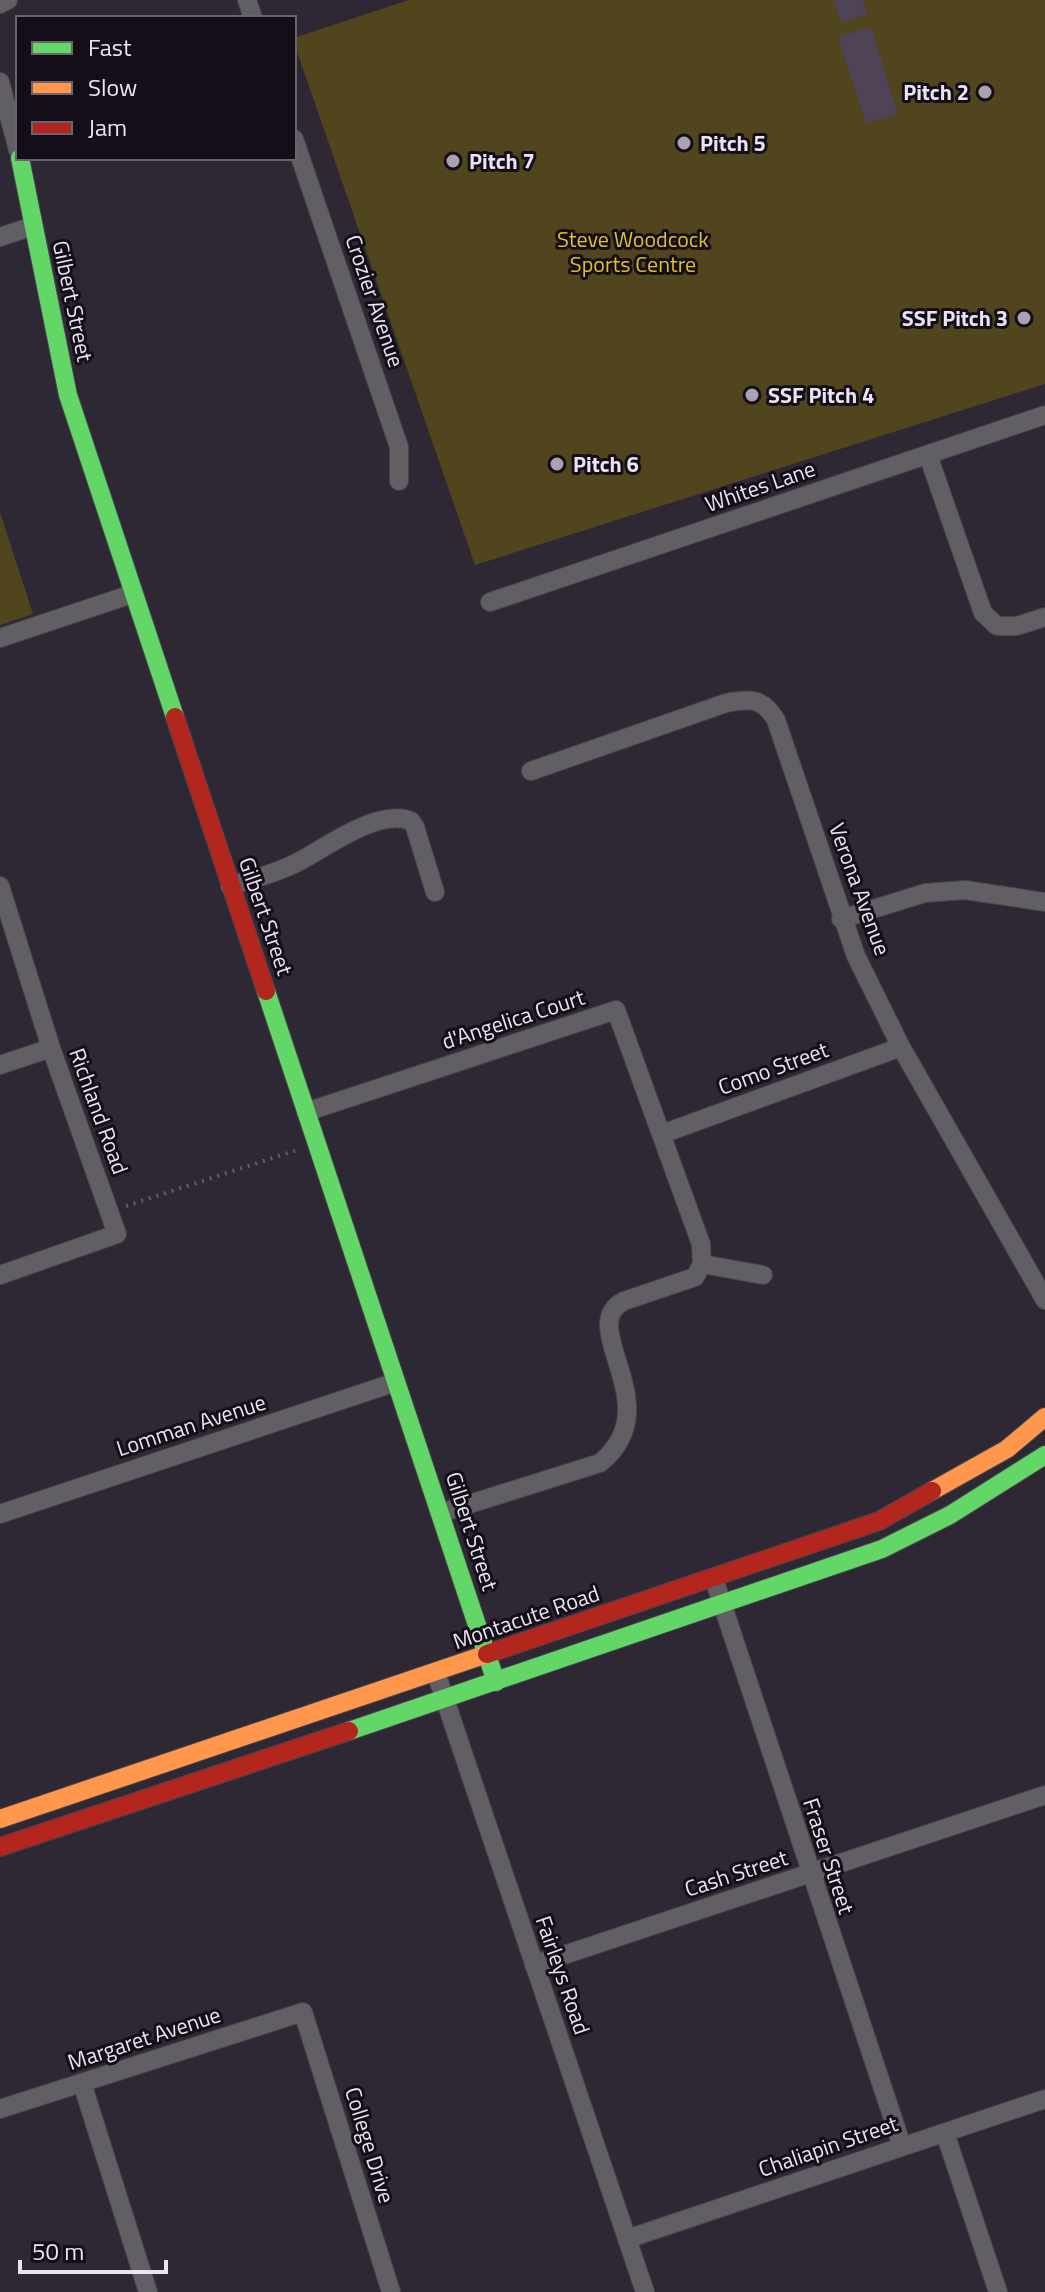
<svg xmlns="http://www.w3.org/2000/svg" width="1045" height="2292" font-family="'Titillium Web',sans-serif">
<style>
.green{fill:#51451d}
.building{fill:#4e4357}
.lines{fill:none;stroke-linecap:round;stroke-linejoin:round}
.street-casing{stroke:#48434e;stroke-width:20}
.fast-casing{stroke:#48434e;stroke-width:20}
.slow-casing{stroke:#48434e;stroke-width:20}
.jam-casing{stroke:#48434e;stroke-width:20}
.path{stroke:#615e64;stroke-width:4;stroke-dasharray:2 6;stroke-linecap:butt}
.street{stroke:#615e64;stroke-width:18}
.fast{stroke:#63d668;stroke-width:18}
.slow{stroke:#ff974d;stroke-width:18}
.jam{stroke:#b3261e;stroke-width:18}
.poi-dot{fill:#a9a2b0;stroke:#140e19;stroke-width:3}
.labels{text-anchor:middle;dominant-baseline:central;stroke-width:6;stroke-linejoin:round;paint-order:stroke}
.poi-label{font-size:22px;font-weight:bold;fill:#ebe3f3;stroke:#140e19;text-anchor:start}
.park-label{font-size:22px;fill:#e1c026;stroke:#140e19}
.street-label{font-size:22px;fill:#ebe3f3;stroke:#140e19}
</style>
<rect width="100%" height="100%" fill="#2e2834"/>
<!-- green -->
<path class="green" d="M 409,0 L 1045,0 L 1045,384 L 475,565 L 294,43 L 294,38 Z
M 0,512 L 33,614 L 0,625 Z"/>
<!-- building -->
<path class="building" d="M 834,0 L 863,0 L 867,14 L 841,22 Z
M 871,27 L 898,114 L 866,124 L 838,37 Z"/>
<g class="lines">
<!-- street casing -->
<g class="street-casing">
<path id="street" d="M 247,0 L 253,18
M 0,4 L 8,0
M 0,82 L 18,150
M 294,139 L 399,447 L 399,481
M 0,237 L 33,226
M 928,455 L 983,613 L 997,626 L 1017,626 L 1045,617
M 490,602 L 1045,415
M 0,638 L 132,594
M 531,771 L 726,703 C 750,698 763,698 776,720 L 856,956 L 901,1047 L 1045,1300
M 0,886 L 51,1048 L 117,1234 L 0,1275
M 230,886 C 252,879 275,874 296,863 C 323,850 378,807 411,821 L 415,827 L 435,892
M 841,919 L 925,893 L 965,890 L 1045,902
M 0,1065 L 51,1048
M 306,1112 L 616,1010 L 701,1244 L 702,1264 L 695,1277 L 624,1301 C 574,1326 671,1406 600,1463 L 441,1513
M 662,1134 L 901,1047
M 702,1264 L 763,1275
M 0,1514 L 396,1382
M 714,1579 L 902,2146
M 436,1673 L 645,2292
M 534,1965 L 1045,1795
M 82,2083 L 148,2292
M 0,2109 L 303,2012 L 391,2292
M 945,2133 L 998,2292
M 627,2239 L 1045,2099"/>
</g>
<!-- fast casing -->
<g class="fast-casing">
<path id="fast" d="M 20,158 L 68,395 L 175,717
M 266,991 L 496,1682
M 349,1731 L 882,1549 L 950,1515 L 1045,1455"/>
</g>
<!-- slow casing -->
<g class="slow-casing">
<path id="slow" d="M 932,1491 L 1007,1449 L 1045,1417
M 0,1819 L 487,1654"/>
</g>
<!-- jam casing -->
<g class="jam-casing">
<path id="jam" d="M 175,717 L 266,991
M 487,1654 L 879,1521 L 932,1491
M 0,1847 L 349,1731"/>
</g>
<!-- path -->
<path class="path" d="M 126,1206 L 297,1150"/>
<!-- street -->
<use href="#street" class="street"/>
<!-- fast -->
<use href="#fast" class="fast"/>
<!-- slow -->
<use href="#slow" class="slow"/>
<!-- jam -->
<use href="#jam" class="jam"/>
</g>
<!-- markers -->
<g class="poi-dot">
<circle cx="985" cy="92" r="8"/>
<circle cx="684" cy="143" r="8"/>
<circle cx="453" cy="161" r="8"/>
<circle cx="1024" cy="318" r="8"/>
<circle cx="752" cy="395" r="8"/>
<circle cx="557" cy="464" r="8"/>
</g>
<g class="labels">
<!-- poi labels -->
<g class="poi-label">
<text x="969" y="92" text-anchor="end">Pitch 2</text>
<text x="700" y="143">Pitch 5</text>
<text x="469" y="161">Pitch 7</text>
<text x="1008" y="318" text-anchor="end">SSF Pitch 3</text>
<text x="768" y="395">SSF Pitch 4</text>
<text x="573" y="464">Pitch 6</text>
</g>
<!-- park labels -->
<g class="park-label">
<text x="633" y="239">Steve Woodcock<tspan x="633" dy="25">Sports Centre</tspan></text>
</g>
<!-- street labels -->
<g class="street-label">
<text transform="translate(73 301) rotate(78)">Gilbert Street</text>
<text transform="translate(375 301) rotate(71)">Crozier Avenue</text>
<text transform="translate(760 486) rotate(-19)">Whites Lane</text>
<text transform="translate(860 889) rotate(70)">Verona Avenue</text>
<text transform="translate(266 916) rotate(71)">Gilbert Street</text>
<text transform="translate(513 1019) rotate(-18)">d'Angelica Court</text>
<text transform="translate(773 1068) rotate(-20)">Como Street</text>
<text transform="translate(99 1111) rotate(70)">Richland Road</text>
<text transform="translate(191 1425) rotate(-18)">Lomman Avenue</text>
<text transform="translate(472 1531) rotate(72)">Gilbert Street</text>
<text transform="translate(526 1617) rotate(-19)">Montacute Road</text>
<text transform="translate(829 1856) rotate(72)">Fraser Street</text>
<text transform="translate(736 1873) rotate(-18)">Cash Street</text>
<text transform="translate(563 1975) rotate(71)">Fairleys Road</text>
<text transform="translate(144 2038) rotate(-18)">Margaret Avenue</text>
<text transform="translate(370 2145) rotate(73)">College Drive</text>
<text transform="translate(828 2146) rotate(-19)">Chaliapin Street</text>
</g>
</g>
<!-- legend -->
<rect x="16" y="16" width="280" height="144" fill="#140e19" stroke="#6a6370" stroke-width="2"/>
<rect x="32" y="42" width="40" height="12" fill="#63d668" stroke="#6a6370" stroke-width="2"/>
<text x="88" y="56" font-size="24" fill="#ebe3f3">Fast</text>
<rect x="32" y="82" width="40" height="12" fill="#ff974d" stroke="#6a6370" stroke-width="2"/>
<text x="88" y="96" font-size="24" fill="#ebe3f3">Slow</text>
<rect x="32" y="122" width="40" height="12" fill="#b3261e" stroke="#6a6370" stroke-width="2"/>
<text x="88" y="136" font-size="24" fill="#ebe3f3">Jam</text>
<!-- scale -->
<path d="M20 2260v12h146v-12" fill="none" stroke="#ebe3f3" stroke-width="4"/>
<text x="32" y="2260" font-size="24" fill="#ebe3f3" stroke="#140e19" stroke-width="6" paint-order="stroke">50 m</text>
</svg>
